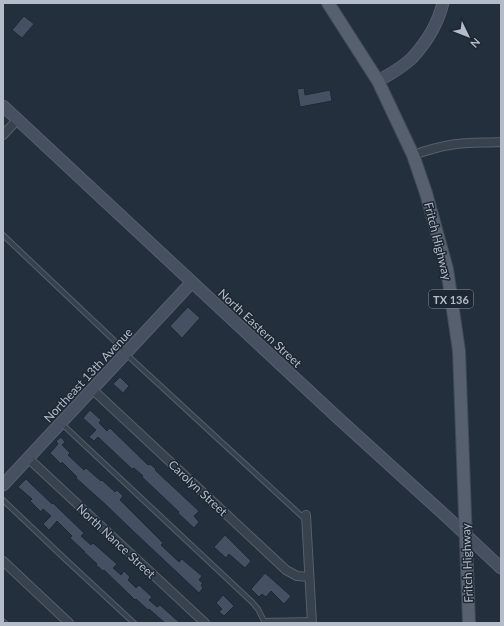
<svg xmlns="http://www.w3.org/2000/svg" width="504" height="626" font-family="Lato,sans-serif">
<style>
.building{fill:#455162;stroke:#1f2835}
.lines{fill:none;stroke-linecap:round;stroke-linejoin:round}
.lane-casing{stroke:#565f6c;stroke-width:6}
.street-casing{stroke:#565f6c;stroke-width:10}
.secondary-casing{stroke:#565f6c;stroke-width:13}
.primary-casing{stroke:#414a57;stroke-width:14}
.lane{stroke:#38414e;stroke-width:4}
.street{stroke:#38414e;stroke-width:8}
.secondary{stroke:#465061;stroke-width:11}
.primary{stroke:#56606e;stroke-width:12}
.labels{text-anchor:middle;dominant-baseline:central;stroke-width:3;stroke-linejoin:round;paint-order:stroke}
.shield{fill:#1d2633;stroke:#878f9c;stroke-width:1}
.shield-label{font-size:11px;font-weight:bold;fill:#b4bcc9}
.street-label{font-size:12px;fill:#b4bcc9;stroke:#1d2633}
</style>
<rect width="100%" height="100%" fill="#242f3e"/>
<!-- building -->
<path class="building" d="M 24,16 L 34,24 L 22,38 L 12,30 Z
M 304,88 L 305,95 L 330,90 L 332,101 L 300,107 L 297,89 Z
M 188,307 L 200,318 L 182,338 L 170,326 Z
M 120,377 L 129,386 L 123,393 L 113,384 Z
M 90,410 L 101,420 L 99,423 L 107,431 L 110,428 L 148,465 L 150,464 L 156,469 L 155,470 L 199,511 L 194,516 L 199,522 L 194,528 L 178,513 L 179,512 L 142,477 L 143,476 L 134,468 L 132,469 L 98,437 L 94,441 L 89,437 L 96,430 L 83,418 Z
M 61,437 L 65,442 L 62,445 L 70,453 L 68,455 L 84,470 L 86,468 L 101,481 L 102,480 L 115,492 L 117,490 L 123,496 L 120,500 L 163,543 L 161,545 L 179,562 L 182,559 L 202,576 L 199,580 L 203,583 L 201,585 L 203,588 L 199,593 L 132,530 L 105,504 L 76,478 L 77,477 L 62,462 L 61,464 L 50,453 L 58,444 L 56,441 Z
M 26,479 L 52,504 L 53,503 L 84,533 L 81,536 L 91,545 L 93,543 L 117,564 L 113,568 L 121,575 L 124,571 L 130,577 L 128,580 L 136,588 L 139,585 L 152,597 L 149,600 L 157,607 L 160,605 L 180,623 L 165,623 L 149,609 L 148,610 L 136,599 L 135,600 L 104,570 L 103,571 L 96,565 L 97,564 L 84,552 L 85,552 L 70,538 L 72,536 L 57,521 L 49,530 L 43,524 L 51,516 L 43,509 L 41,512 L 30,501 L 32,499 L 18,487 Z
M 225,535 L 251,561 L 245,568 L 229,554 L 226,558 L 214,547 Z
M 265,573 L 291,596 L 284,604 L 271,591 L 266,597 L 262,594 L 259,597 L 251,589 Z
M 223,595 L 234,606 L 224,616 L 219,612 L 222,609 L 216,603 Z"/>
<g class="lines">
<!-- lane casing -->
<g class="lane-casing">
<path id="lane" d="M 3,235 L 120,346 L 126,354 L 306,520
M 61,423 L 252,602 L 258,609 L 265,623
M 3,500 L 64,558 L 134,623
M 3,621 L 5,623
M 265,621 L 311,620"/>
</g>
<!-- street casing -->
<g class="street-casing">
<path id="street" d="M 3,135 L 18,119
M 413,155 C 425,151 437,147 450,145 C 467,142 484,143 501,142
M 92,389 L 286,570 L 297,576 L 309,577
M 28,458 L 205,623
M 306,515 L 312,623
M 3,561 L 69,623"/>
</g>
<!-- secondary casing -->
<g class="secondary-casing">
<path id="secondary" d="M 378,81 C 390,74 402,68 412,58 C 426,43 438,23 443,3
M 3,106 L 338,418 L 448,518 L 501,568
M 3,485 L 192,282"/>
</g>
<!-- primary casing -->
<g class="primary-casing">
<path id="primary" d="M 328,3 L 378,81 L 413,155 L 426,193 L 447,269 L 459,351 L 469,623"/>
</g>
<!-- lane -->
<use href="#lane" class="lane"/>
<!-- street -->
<use href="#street" class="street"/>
<!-- secondary -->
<use href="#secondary" class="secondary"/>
<!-- primary -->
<use href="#primary" class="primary"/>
</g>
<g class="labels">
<!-- shield labels -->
<rect class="shield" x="429" y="290" width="44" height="18" rx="3"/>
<g class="shield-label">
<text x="451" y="299">TX 136</text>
</g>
<!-- street labels -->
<g class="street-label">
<text transform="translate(438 241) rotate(76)">Fritch Highway</text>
<text transform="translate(260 328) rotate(43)">North Eastern Street</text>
<text transform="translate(88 375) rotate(-47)">Northeast 13th Avenue</text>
<text transform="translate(198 488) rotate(43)">Carolyn Street</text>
<text transform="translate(116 541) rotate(43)">North Nance Street</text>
<text transform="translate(467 563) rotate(-92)">Fritch Highway</text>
</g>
</g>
<!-- border -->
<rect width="504" height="626" fill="none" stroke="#b4bcc9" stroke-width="8"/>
<!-- north arrow -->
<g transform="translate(468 36) rotate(133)" stroke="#1d2633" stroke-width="3" paint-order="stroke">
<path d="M0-3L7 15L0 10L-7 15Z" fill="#b4bcc9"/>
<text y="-6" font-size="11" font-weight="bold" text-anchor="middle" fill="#b4bcc9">N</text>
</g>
</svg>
